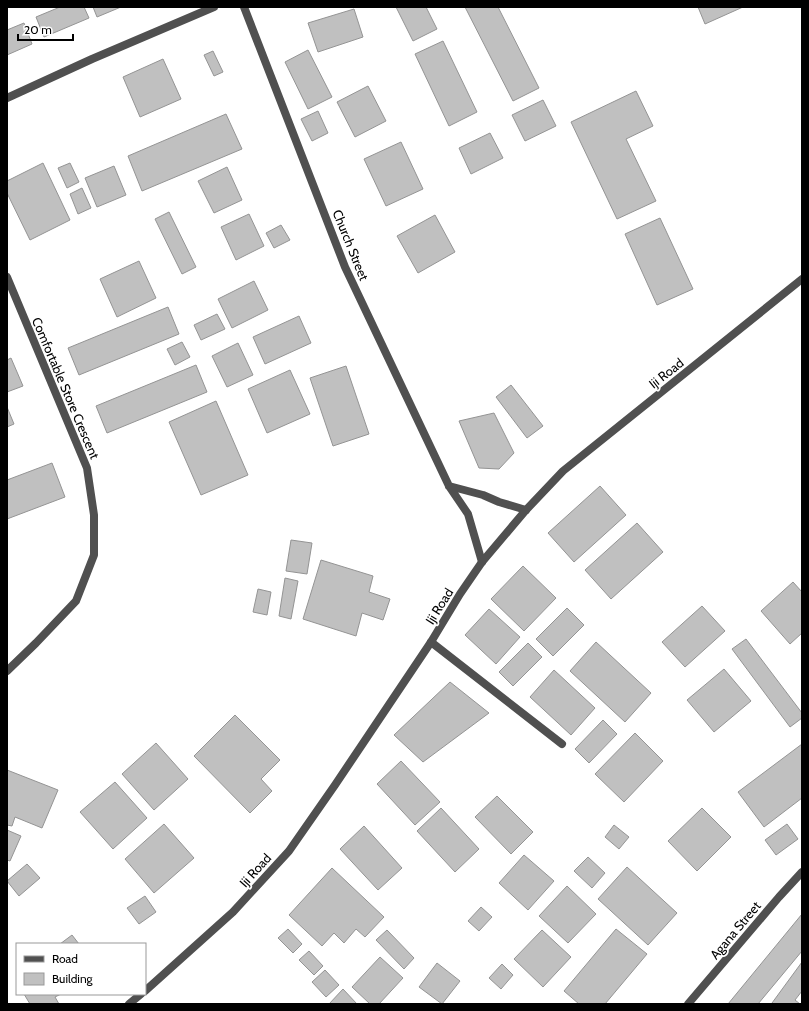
<svg xmlns="http://www.w3.org/2000/svg" width="809" height="1011" font-family="Cabin,sans-serif">
<style>
.building{fill:#c0c0c0;stroke:#949494}
.lines{fill:none;stroke-linecap:round;stroke-linejoin:round}
.minor{stroke:#505050;stroke-width:8}
.tertiary{stroke:#505050;stroke-width:8}
.labels{text-anchor:middle;dominant-baseline:central;stroke-width:3.5;stroke-linejoin:round;paint-order:stroke}
.street-label{font-size:13px;fill:#000;stroke:#fff}
</style>
<rect width="100%" height="100%" fill="#fff"/>
<!-- building -->
<path class="building" d="M 60,7 L 84,7 L 89,18 L 44,37 L 36,17 Z
M 93,7 L 121,7 L 97,17 Z
M 396,7 L 426,7 L 437,29 L 413,41 Z
M 465,7 L 498,7 L 539,88 L 513,101 Z
M 698,7 L 743,7 L 705,24 Z
M 354,9 L 363,37 L 318,52 L 308,23 Z
M 24,23 L 32,44 L 7,55 L 7,30 Z
M 443,41 L 477,112 L 449,126 L 415,54 Z
M 308,50 L 332,97 L 308,109 L 285,62 Z
M 213,51 L 223,72 L 214,76 L 204,55 Z
M 163,59 L 181,99 L 140,117 L 123,77 Z
M 368,86 L 386,121 L 355,137 L 337,102 Z
M 636,91 L 653,126 L 626,139 L 656,201 L 617,219 L 571,122 Z
M 543,100 L 556,126 L 525,141 L 512,115 Z
M 318,111 L 328,133 L 312,141 L 301,119 Z
M 226,114 L 242,149 L 142,191 L 128,156 Z
M 490,133 L 503,158 L 471,174 L 459,148 Z
M 401,142 L 423,189 L 386,206 L 364,159 Z
M 43,163 L 70,220 L 30,240 L 7,193 L 7,181 Z
M 70,163 L 79,182 L 67,188 L 58,168 Z
M 114,166 L 126,195 L 97,207 L 85,178 Z
M 227,167 L 242,200 L 214,213 L 198,181 Z
M 82,188 L 91,208 L 78,214 L 70,194 Z
M 169,212 L 196,267 L 182,274 L 155,219 Z
M 249,214 L 264,246 L 236,260 L 221,227 Z
M 435,215 L 455,252 L 418,273 L 397,236 Z
M 660,218 L 693,289 L 657,305 L 625,234 Z
M 281,225 L 290,240 L 274,248 L 266,233 Z
M 139,261 L 156,298 L 117,317 L 100,279 Z
M 254,281 L 268,310 L 232,328 L 218,299 Z
M 168,307 L 179,334 L 79,375 L 68,348 Z
M 217,314 L 225,329 L 201,340 L 194,325 Z
M 299,316 L 311,343 L 265,364 L 253,337 Z
M 182,342 L 190,357 L 175,365 L 167,349 Z
M 238,343 L 253,375 L 227,387 L 212,356 Z
M 11,358 L 23,386 L 7,392 L 7,360 Z
M 196,365 L 207,392 L 107,433 L 96,406 Z
M 346,366 L 369,434 L 333,446 L 310,378 Z
M 290,370 L 310,414 L 267,433 L 248,389 Z
M 511,385 L 543,426 L 527,438 L 496,397 Z
M 216,401 L 248,475 L 201,495 L 169,422 Z
M 7,407 L 14,424 L 7,427 Z
M 494,413 L 514,453 L 499,469 L 479,468 L 459,421 Z
M 52,463 L 65,497 L 7,519 L 7,480 Z
M 600,486 L 626,515 L 574,562 L 548,533 Z
M 637,523 L 663,552 L 611,599 L 585,570 Z
M 291,540 L 312,543 L 307,574 L 286,571 Z
M 321,560 L 373,576 L 369,592 L 390,599 L 383,620 L 362,613 L 356,636 L 303,619 Z
M 523,566 L 556,598 L 524,631 L 491,599 Z
M 285,578 L 298,581 L 291,619 L 279,616 Z
M 793,582 L 802,592 L 802,633 L 790,644 L 761,611 Z
M 258,589 L 271,592 L 267,615 L 253,612 Z
M 702,606 L 725,631 L 685,667 L 662,642 Z
M 567,608 L 584,625 L 553,656 L 536,639 Z
M 489,609 L 520,637 L 496,664 L 465,635 Z
M 746,639 L 802,713 L 802,718 L 790,727 L 732,649 Z
M 596,642 L 651,693 L 625,722 L 570,671 Z
M 528,643 L 542,657 L 513,686 L 499,672 Z
M 724,669 L 751,701 L 714,732 L 687,700 Z
M 554,670 L 595,708 L 571,735 L 530,697 Z
M 450,682 L 489,713 L 423,762 L 394,735 Z
M 235,715 L 280,760 L 261,779 L 272,791 L 250,813 L 194,756 Z
M 603,720 L 617,734 L 589,763 L 575,749 Z
M 635,733 L 663,761 L 624,802 L 595,774 Z
M 156,743 L 188,779 L 154,810 L 122,774 Z
M 802,744 L 802,798 L 764,827 L 738,792 Z
M 401,761 L 440,802 L 415,825 L 377,784 Z
M 7,770 L 58,790 L 42,828 L 15,817 L 12,826 L 7,825 Z
M 115,782 L 147,818 L 113,849 L 80,812 Z
M 497,796 L 533,832 L 511,854 L 475,817 Z
M 441,808 L 479,849 L 455,872 L 417,831 Z
M 702,808 L 731,837 L 697,871 L 668,841 Z
M 164,824 L 194,858 L 154,893 L 125,859 Z
M 787,824 L 798,839 L 776,855 L 765,840 Z
M 614,825 L 629,837 L 619,849 L 605,837 Z
M 364,826 L 402,868 L 378,890 L 340,849 Z
M 7,830 L 21,836 L 10,861 L 7,860 Z
M 524,855 L 554,881 L 528,910 L 499,883 Z
M 588,857 L 605,873 L 592,888 L 574,871 Z
M 27,864 L 40,878 L 19,896 L 7,881 Z
M 627,867 L 677,913 L 648,945 L 598,899 Z
M 332,868 L 384,917 L 365,937 L 356,929 L 344,943 L 334,933 L 322,946 L 289,915 Z
M 567,886 L 596,914 L 568,943 L 539,916 Z
M 145,896 L 156,912 L 139,924 L 127,908 Z
M 481,907 L 492,917 L 479,931 L 468,921 Z
M 802,914 L 802,951 L 758,1004 L 728,1004 Z
M 288,929 L 302,944 L 293,953 L 278,938 Z
M 616,929 L 647,954 L 605,1004 L 579,1004 L 564,991 Z
M 387,930 L 414,958 L 404,969 L 376,940 Z
M 542,930 L 571,957 L 543,987 L 514,959 Z
M 72,935 L 79,944 L 60,944 Z
M 309,951 L 323,966 L 314,975 L 299,960 Z
M 380,957 L 403,978 L 379,1004 L 370,1004 L 352,987 Z
M 802,962 L 802,991 L 795,1000 L 800,1004 L 774,1004 L 772,1003 Z
M 437,963 L 460,981 L 442,1004 L 419,987 Z
M 502,964 L 513,975 L 501,989 L 489,978 Z
M 325,970 L 339,985 L 326,997 L 312,982 Z
M 343,989 L 357,1004 L 329,1004 Z
M 24,994 L 61,994 L 55,997 L 59,1004 L 30,1004 Z"/>
<g class="lines">
<!-- minor -->
<path class="minor" d="M 244,7 L 345,267 L 449,486 L 468,514 L 482,562
M 7,98 L 92,59 L 214,7
M 7,277 L 87,468 L 94,515 L 94,555 L 76,601 L 36,643 L 7,671
M 449,486 L 483,495 L 499,502 L 526,510
M 431,642 L 562,744
M 688,1004 L 779,897 L 802,872"/>
<!-- tertiary -->
<path class="tertiary" d="M 145,991 L 233,912 L 289,851 L 335,785 L 431,642 L 460,594 L 482,562 L 526,510 L 563,471 L 802,279
M 129,1004 L 141,994"/>
</g>
<g class="labels">
<!-- street labels -->
<g class="street-label">
<text transform="translate(351 245) rotate(68)">Church Street</text>
<text transform="translate(666 373) rotate(-38)">Iji Road</text>
<text transform="translate(66 388) rotate(67)">Comfortable Store Crescent</text>
<text transform="translate(439 606) rotate(-58)">Iji Road</text>
<text transform="translate(255 870) rotate(-48)">Iji Road</text>
<text transform="translate(735 930) rotate(-50)">Agana Street</text>
</g>
</g>
<!-- border -->
<rect width="809" height="1011" fill="none" stroke="#000000" stroke-width="16"/>
<!-- legend -->
<rect x="16" y="943" width="130" height="52" fill="#ffffff" stroke="#999999"/>
<rect x="24" y="956" width="20" height="6" fill="#505050" stroke="#999999"/>
<text x="52" y="963" font-size="12" fill="#000000">Road</text>
<rect x="24" y="973" width="20" height="12" fill="#c0c0c0" stroke="#999999"/>
<text x="52" y="983" font-size="12" fill="#000000">Building</text>
<!-- scale -->
<path d="M18 34v6h55v-6" fill="none" stroke="#000000" stroke-width="2"/>
<text x="24" y="34" font-size="12" fill="#000000" stroke="#ffffff" stroke-width="3" paint-order="stroke">20 m</text>
</svg>
